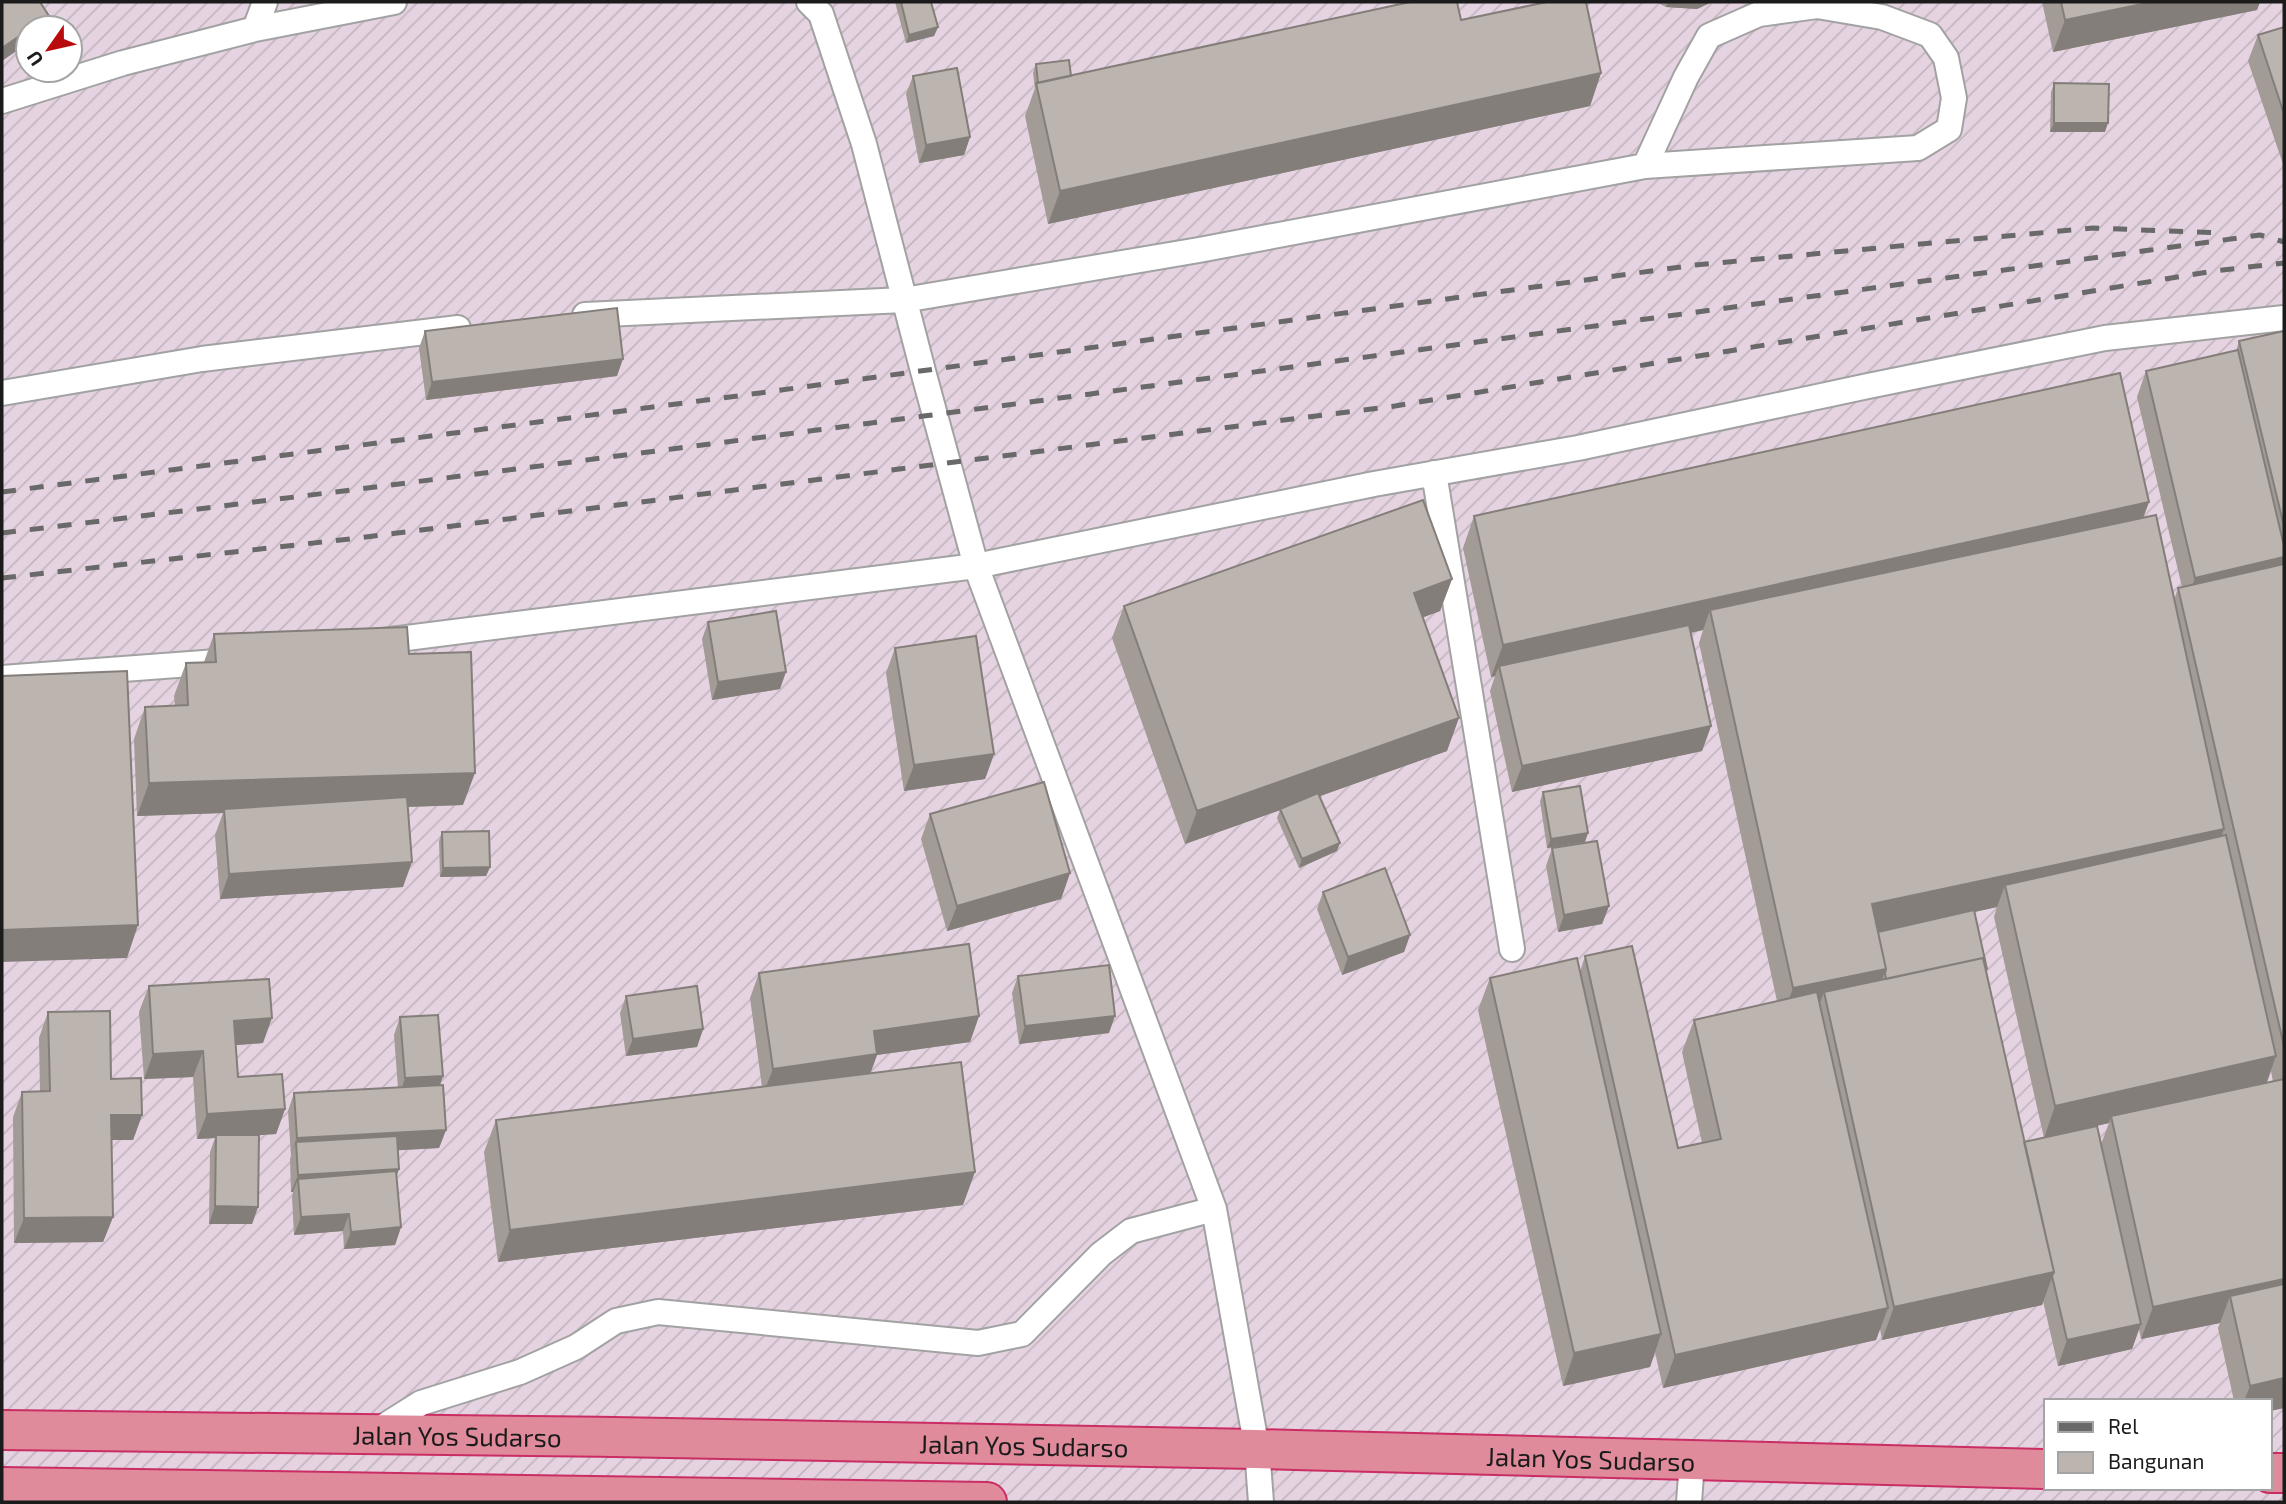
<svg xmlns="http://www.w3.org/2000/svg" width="2286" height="1504" font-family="'Exo 2',sans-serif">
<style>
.industrial{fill:url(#industrial-furrows);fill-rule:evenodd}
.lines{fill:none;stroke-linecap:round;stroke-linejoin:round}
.lane-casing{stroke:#a2a2a2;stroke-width:28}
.highway-casing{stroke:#ca2d63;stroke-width:42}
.lane{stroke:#fff;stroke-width:24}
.highway{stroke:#e08b9b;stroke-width:38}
.rail{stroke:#696969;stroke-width:5;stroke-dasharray:14 14;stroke-linecap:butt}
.wall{fill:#a29b96;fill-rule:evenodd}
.shaded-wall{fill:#847e7a}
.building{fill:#bcb4ae;stroke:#847e7a;stroke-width:2}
.labels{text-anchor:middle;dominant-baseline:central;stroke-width:6;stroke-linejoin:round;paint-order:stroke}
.street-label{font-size:26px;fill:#1b1b1b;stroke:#fff}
</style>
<defs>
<pattern id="industrial-furrows" width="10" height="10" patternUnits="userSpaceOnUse" patternTransform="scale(1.75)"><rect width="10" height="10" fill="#e5d3e1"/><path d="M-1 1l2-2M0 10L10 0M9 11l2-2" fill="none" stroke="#c4b5c0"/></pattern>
</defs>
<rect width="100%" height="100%" fill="#ece8e1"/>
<!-- industrial -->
<path class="industrial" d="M 2,2 L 2284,2 L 2284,1502 L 2,1502 ZM 28,28 L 70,28 L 70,70 L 28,70 ZM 2046,1401 L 2270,1401 L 2270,1488 L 2046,1488 Z"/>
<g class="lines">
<!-- lane casing -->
<g class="lane-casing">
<path id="lane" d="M 809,2 L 821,14 L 864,144 L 923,371 L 976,566 L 1214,1209 L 1257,1449 L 1261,1502
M 255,29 L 265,2
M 2,101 L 123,63 L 255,29 L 394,2
M 585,315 L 904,300 L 1199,250 L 1645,166 L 1918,148 L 1949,129 L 1954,98 L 1946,58 L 1930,35 L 1882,17 L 1817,6 L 1759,14 L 1709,36 L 1686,77 L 1645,166
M 2,393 L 202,359 L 458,328
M 1434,473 L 1512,949
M 375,642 L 976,566 L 1374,484 L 1578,448 L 1868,386 L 2105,338 L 2284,318
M 2,678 L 217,662
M 375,1432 L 421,1403 L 520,1372 L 576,1347 L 616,1321 L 658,1312 L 978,1343 L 1022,1334 L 1101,1254 L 1131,1231 L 1214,1209
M 1689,1502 L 1692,1462"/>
</g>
<!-- highway casing -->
<g class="highway-casing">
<g id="highway">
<path id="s1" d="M 2,1430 C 420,1433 837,1440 1255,1449 C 1519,1455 1783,1464 2046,1469"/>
<path d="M 2270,1473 L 2284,1473"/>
<path d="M 2,1487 L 987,1502"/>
</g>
</g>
<!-- lane -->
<use href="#lane" class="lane"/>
<!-- highway -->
<use href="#highway" class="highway"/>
<!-- rail -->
<path class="rail" d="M 2,492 L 745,395 L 1695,265 L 2093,228 L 2221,233
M 2,533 C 755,442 1508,338 2260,235 L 2284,242
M 2,578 L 358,538 L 1395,406 L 2214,271 L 2284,263"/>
</g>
<!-- wall -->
<path class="wall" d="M 895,2 L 931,2 L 938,27 L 934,36 L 906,43 Z
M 1656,2 L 1712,2 L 1697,9 L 1666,7 Z
M 2042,2 L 2260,2 L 2257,10 L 2053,52 Z
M 1461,20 L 1601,73 L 1590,106 L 1048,224 L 1025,116 L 1035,88 L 1033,73 L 1036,64 L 1071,76 Z
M 2284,27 L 2284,167 L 2248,61 L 2258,35 Z
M 913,76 L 970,137 L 964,155 L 919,163 L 906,94 Z
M 2054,83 L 2105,132 L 2050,132 L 2051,92 Z
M 425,331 L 617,376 L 426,400 L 419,348 Z
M 2284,331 L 2284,1408 L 2270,1411 L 2270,1401 L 2234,1401 L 2218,1328 L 2220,1323 L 2141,1339 L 2139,1329 L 2132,1349 L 2058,1366 L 2043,1301 L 2042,1305 L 1882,1340 L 1880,1329 L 1876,1340 L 1663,1388 L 1655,1352 L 1650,1367 L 1563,1386 L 1478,1010 L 1490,978 L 1580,972 L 1585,956 L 1678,1148 L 1702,1143 L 1682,1052 L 1694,1020 L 1777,1001 L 1699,643 L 1703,630 L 1691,633 L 1711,726 L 1702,751 L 1512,792 L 1490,691 L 1495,676 L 1491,677 L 1463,548 L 1474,516 L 2149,502 L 2143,518 L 2174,600 L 2178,588 L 2182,587 L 2137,397 L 2146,371 L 2236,351 L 2239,341 ZM 1997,907 L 1994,917 L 2044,1138 L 2109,1123 L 2101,1144 L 2024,1142 L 1974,912 ZM 2271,1071 L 2273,1082 L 2267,1083 Z
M 1452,579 L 1440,611 L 1423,617 L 1447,751 L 1320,796 L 1337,851 L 1299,868 L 1277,818 L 1280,810 L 1185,844 L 1112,638 L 1124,606 Z
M 708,622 L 780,689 L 712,700 L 702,639 Z
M 214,634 L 409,654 L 463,805 L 408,807 L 403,887 L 220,899 L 215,835 L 223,813 L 137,816 L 134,739 L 145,707 L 175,706 L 174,696 L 186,663 L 204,662 Z
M 895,648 L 994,754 L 985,779 L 904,791 L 886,673 Z
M 1543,792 L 1585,842 L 1547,848 L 1540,801 Z
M 930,814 L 1070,873 L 1061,899 L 947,931 L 921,839 Z
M 442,832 L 490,867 L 486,876 L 440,877 L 439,841 Z
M 1552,848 L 1609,906 L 1602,924 L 1558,932 L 1546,866 Z
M 1323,892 L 1410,935 L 1404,952 L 1342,975 L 1317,909 Z
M 759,973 L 979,1016 L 970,1042 L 877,1055 L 870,1074 L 963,1205 L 498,1262 L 484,1152 L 496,1120 L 762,1087 L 750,998 Z
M 1018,976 L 1109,1033 L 1019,1044 L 1012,993 Z
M 149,986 L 263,1043 L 236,1045 L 238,1077 L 285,1109 L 276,1134 L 259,1135 L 258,1207 L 252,1224 L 209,1224 L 210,1152 L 215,1138 L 197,1139 L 193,1077 L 144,1079 L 139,1012 Z
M 626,996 L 703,1029 L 697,1047 L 626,1056 L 620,1013 Z
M 48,1012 L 111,1079 L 142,1115 L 133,1140 L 111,1140 L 113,1217 L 103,1242 L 14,1243 L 13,1117 L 22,1092 L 40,1091 L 39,1038 Z
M 400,1017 L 443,1076 L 440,1086 L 446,1130 L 439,1148 L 398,1150 L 399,1169 L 396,1176 L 401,1227 L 395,1245 L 344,1249 L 343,1231 L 294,1235 L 292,1197 L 293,1192 L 291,1192 L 290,1159 L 291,1156 L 288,1111 L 294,1093 L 398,1088 L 394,1035 Z"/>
<!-- shaded-wall -->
<path class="shaded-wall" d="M 1668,2 L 1712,2 L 1697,9 L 1666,7 Z
M 2152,2 L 2260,2 L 2257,10 L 2053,52 L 2065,20 Z
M 49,16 L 45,28 L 31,28 Z
M 938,27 L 934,36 L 906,43 L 909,35 Z
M 28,30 L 28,43 L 2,61 L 2,48 Z
M 1601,73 L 1590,106 L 1048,224 L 1060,191 Z
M 2054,123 L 2108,123 L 2105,132 L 2050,132 Z
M 970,137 L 964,155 L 919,163 L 926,145 Z
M 623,359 L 617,376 L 426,400 L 432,382 Z
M 2149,502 L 2137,534 L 1710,610 L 1703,630 L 1501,675 L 1499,666 L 1495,676 L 1491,677 L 1503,645 Z
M 2284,557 L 2284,563 L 2277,582 L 2186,603 L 2195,578 Z
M 1452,579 L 1440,611 L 1403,625 L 1414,593 Z
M 786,672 L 780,689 L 712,700 L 718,682 Z
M 1459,718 L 1447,751 L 1185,844 L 1197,811 Z
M 1711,726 L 1702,751 L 1512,792 L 1522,766 Z
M 994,754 L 985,779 L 904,791 L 914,765 Z
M 475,773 L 463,805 L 225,813 L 224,809 L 223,813 L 137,816 L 149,783 Z
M 2224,829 L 2212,861 L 2005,885 L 1997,907 L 1860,937 L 1872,904 Z
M 1588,833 L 1585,842 L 1547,848 L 1551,839 Z
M 1340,843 L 1337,851 L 1299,868 L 1302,859 Z
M 412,862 L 403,887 L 220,899 L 229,874 Z
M 490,867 L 486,876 L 440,877 L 443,868 Z
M 1070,873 L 1061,899 L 947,931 L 957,906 Z
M 1609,906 L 1602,924 L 1558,932 L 1564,915 Z
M 138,925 L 127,958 L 2,962 L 2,930 Z
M 1410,935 L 1404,952 L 1342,975 L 1348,957 Z
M 1886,969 L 1874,1001 L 1824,992 L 1816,1014 L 1781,1021 L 1793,988 Z
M 979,1016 L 970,1042 L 877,1055 L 868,1080 L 763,1094 L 773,1069 L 874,1031 Z
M 1115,1016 L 1109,1033 L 1019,1044 L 1025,1026 Z
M 272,1018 L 263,1043 L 225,1046 L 234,1021 Z
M 703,1029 L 697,1047 L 626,1056 L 633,1039 Z
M 203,1051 L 193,1077 L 144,1079 L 153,1054 Z
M 2276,1056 L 2264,1089 L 2111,1116 L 2109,1123 L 2044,1138 L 2055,1106 Z
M 443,1076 L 437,1093 L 399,1096 L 405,1078 Z
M 285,1109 L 276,1134 L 216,1138 L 216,1135 L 215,1138 L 197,1139 L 207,1114 Z
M 111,1115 L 142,1115 L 133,1140 L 102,1140 Z
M 446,1130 L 439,1148 L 297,1156 L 296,1142 L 290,1156 L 297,1138 Z
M 399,1169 L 393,1187 L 298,1179 L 293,1192 L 291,1192 L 298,1175 Z
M 975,1172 L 963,1205 L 498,1262 L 510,1230 Z
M 215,1206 L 258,1207 L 252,1224 L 209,1224 Z
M 349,1214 L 343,1231 L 294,1235 L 301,1217 Z
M 113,1217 L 103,1242 L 14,1243 L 24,1218 Z
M 401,1227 L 395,1245 L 344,1249 L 351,1232 Z
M 2054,1272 L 2042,1305 L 1882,1340 L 1894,1307 Z
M 2284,1279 L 2284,1309 L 2230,1296 L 2220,1323 L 2141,1339 L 2153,1307 Z
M 1888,1308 L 1876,1340 L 1663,1388 L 1675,1355 Z
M 2141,1324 L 2132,1349 L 2058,1366 L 2067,1340 Z
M 1661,1334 L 1650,1367 L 1563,1386 L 1574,1353 Z
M 2284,1378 L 2284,1408 L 2270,1411 L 2270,1401 L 2244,1401 L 2250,1386 Z"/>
<!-- building -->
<path class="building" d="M 2,2 L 40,2 L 49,16 L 31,28 L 28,28 L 28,30 L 2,48 Z
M 901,2 L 931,2 L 938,27 L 909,35 Z
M 1410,2 L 1457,2 L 1461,20 L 1547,2 L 1586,2 L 1601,73 L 1060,191 L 1036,83 Z
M 2061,2 L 2152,2 L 2065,20 Z
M 2284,27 L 2284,114 L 2258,35 Z
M 1069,60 L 1071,76 L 1038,83 L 1036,64 Z
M 957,68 L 970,137 L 926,145 L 913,76 Z
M 2054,83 L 2109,84 L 2108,123 L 2054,123 Z
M 617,308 L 623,359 L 432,382 L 425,331 Z
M 2284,331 L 2284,526 L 2239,341 Z
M 2238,350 L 2284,546 L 2284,557 L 2195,578 L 2146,371 Z
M 2120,373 L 2149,502 L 1503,645 L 1474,516 Z
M 1423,500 L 1452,579 L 1414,593 L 1459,718 L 1197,811 L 1124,606 Z
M 2156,515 L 2224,829 L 1872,904 L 1886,969 L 1793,988 L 1710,610 Z
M 2284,564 L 2284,1046 L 2178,588 Z
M 776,611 L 786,672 L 718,682 L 708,622 Z
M 1689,625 L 1711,726 L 1522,766 L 1499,666 Z
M 407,627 L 409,654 L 471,652 L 475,773 L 149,783 L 145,707 L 188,705 L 186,663 L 216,662 L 214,634 Z
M 976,636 L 994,754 L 914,765 L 895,648 Z
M 127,671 L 138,925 L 2,930 L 2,676 Z
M 1044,782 L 1070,873 L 957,906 L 930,814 Z
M 1580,786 L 1588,833 L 1551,839 L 1543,792 Z
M 1318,793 L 1340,843 L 1302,859 L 1280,809 Z
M 407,797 L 412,862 L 229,874 L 224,809 Z
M 489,831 L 490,867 L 443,868 L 442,832 Z
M 2226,835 L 2276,1056 L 2055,1106 L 2005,885 Z
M 1597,841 L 1609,906 L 1564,915 L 1552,848 Z
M 1385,868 L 1410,935 L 1348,957 L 1323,892 Z
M 1974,910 L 1987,969 L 1986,970 L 1983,958 L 1886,979 L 1885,973 L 1886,969 L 1878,932 Z
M 969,944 L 979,1016 L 874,1031 L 877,1054 L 773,1069 L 759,973 Z
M 1632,946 L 1678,1148 L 1721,1139 L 1694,1020 L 1817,992 L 1888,1308 L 1675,1355 L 1585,956 Z
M 1577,958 L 1661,1334 L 1574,1353 L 1490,978 Z
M 1983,958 L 2054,1272 L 1894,1307 L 1824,992 Z
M 1109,965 L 1115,1016 L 1025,1026 L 1018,976 Z
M 269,979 L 272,1018 L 234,1021 L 238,1077 L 282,1074 L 285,1109 L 207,1114 L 203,1051 L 153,1054 L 149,986 Z
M 697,986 L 703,1029 L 633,1039 L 626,996 Z
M 110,1011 L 111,1079 L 141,1078 L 142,1115 L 111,1115 L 113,1217 L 24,1218 L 22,1092 L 50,1091 L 48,1012 Z
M 438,1015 L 443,1076 L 405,1078 L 400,1017 Z
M 961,1062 L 975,1172 L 510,1230 L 496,1120 Z
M 2284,1079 L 2284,1279 L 2153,1307 L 2111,1116 Z
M 443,1085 L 446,1130 L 297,1138 L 294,1093 Z
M 2097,1126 L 2141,1324 L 2067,1340 L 2052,1276 L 2054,1272 L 2024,1142 Z
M 216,1135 L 259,1135 L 258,1207 L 215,1206 Z
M 397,1136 L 399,1169 L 298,1175 L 296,1142 Z
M 396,1171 L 401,1227 L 351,1232 L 349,1214 L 301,1217 L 298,1179 Z
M 2284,1284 L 2284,1378 L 2250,1386 L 2230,1296 Z"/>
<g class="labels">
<!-- street labels -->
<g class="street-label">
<text stroke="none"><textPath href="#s1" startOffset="455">Jalan Yos Sudarso</textPath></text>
<text stroke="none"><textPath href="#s1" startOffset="1022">Jalan Yos Sudarso</textPath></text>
<text stroke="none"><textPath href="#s1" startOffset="1589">Jalan Yos Sudarso</textPath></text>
</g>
</g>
<!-- border -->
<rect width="2286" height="1504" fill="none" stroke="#1b1b1b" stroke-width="7"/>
<!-- legend -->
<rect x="2044" y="1399" width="228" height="91" fill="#ffffff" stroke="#a4a4a4" stroke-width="2"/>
<rect x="2058" y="1422" width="35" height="10" fill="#696969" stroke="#a4a4a4" stroke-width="2"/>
<text x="2108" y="1434" font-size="21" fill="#1b1b1b">Rel</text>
<rect x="2058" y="1452" width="35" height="21" fill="#bcb4ae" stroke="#a4a4a4" stroke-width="2"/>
<text x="2108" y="1469" font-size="21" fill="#1b1b1b">Bangunan</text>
<!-- north arrow -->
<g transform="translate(49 49) rotate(236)"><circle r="33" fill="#ffffff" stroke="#a4a4a4" stroke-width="2"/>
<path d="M0-5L12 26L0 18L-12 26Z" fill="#ba0b0c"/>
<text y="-10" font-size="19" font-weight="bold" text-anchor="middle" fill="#1b1b1b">U</text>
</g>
</svg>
